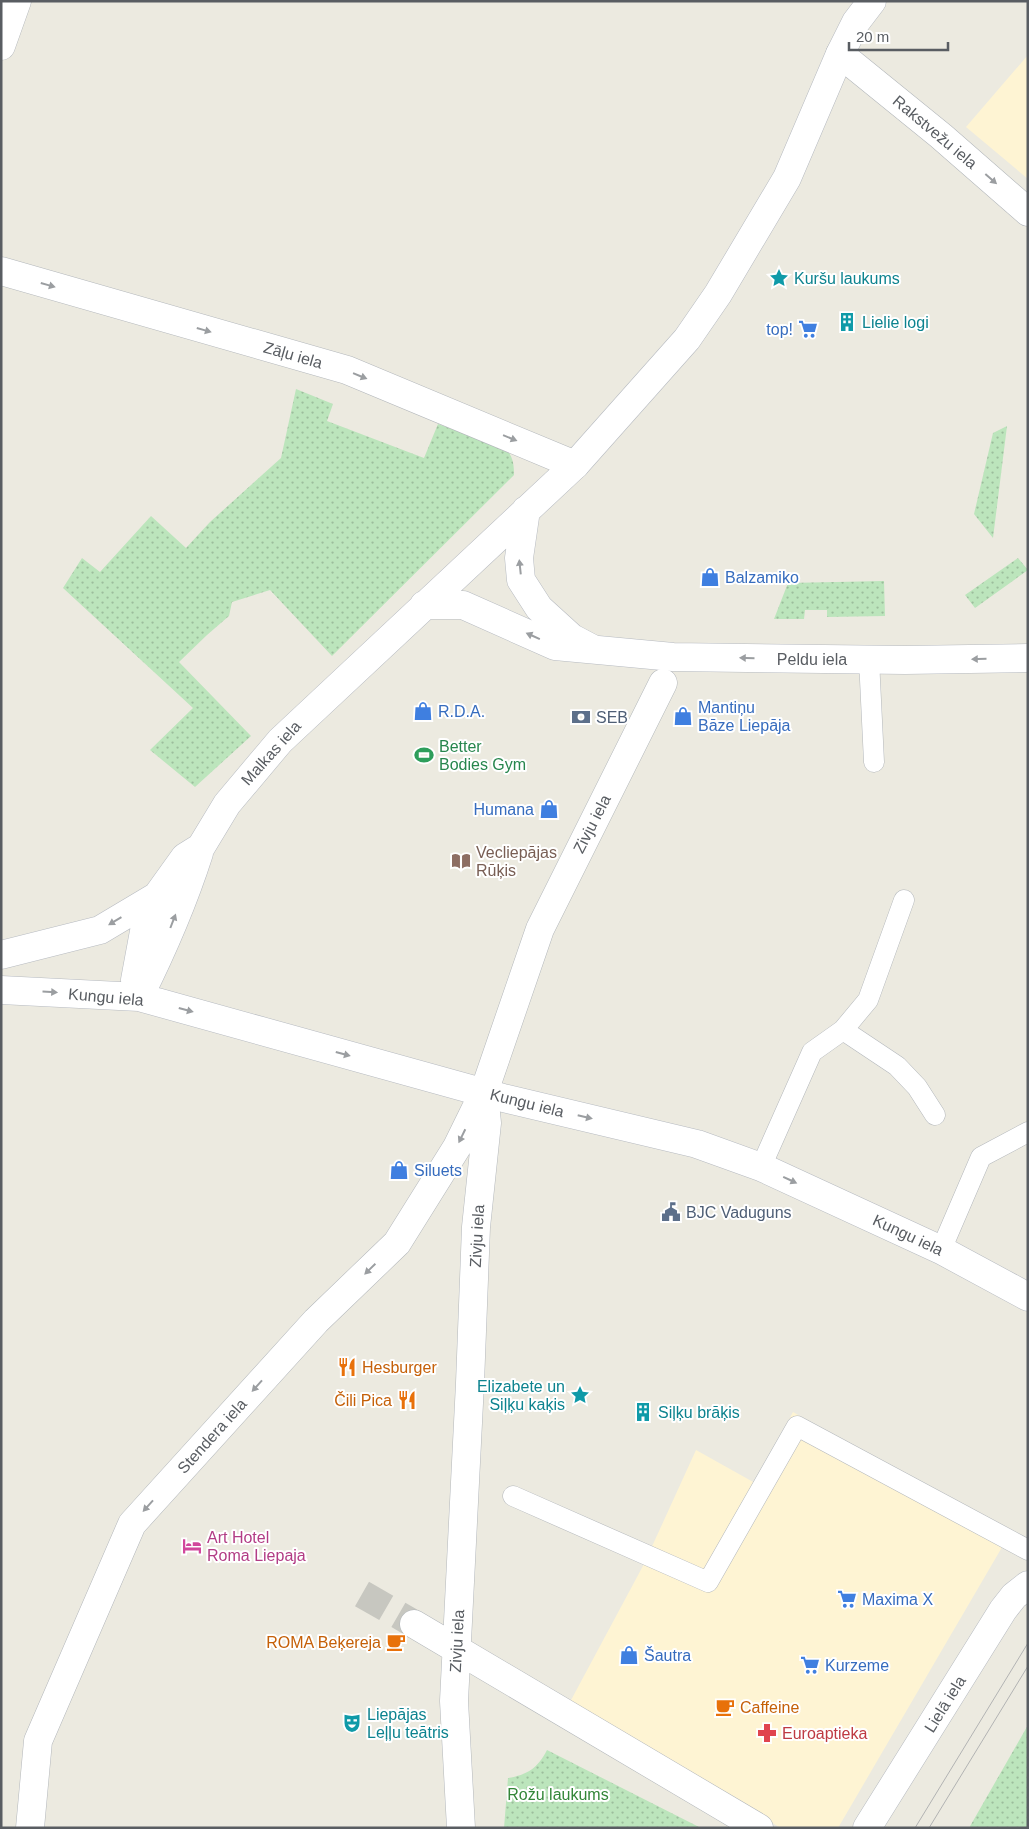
<svg xmlns="http://www.w3.org/2000/svg" width="1029" height="1829" font-family="Arial,sans-serif">
<style>
.commercial{fill:#fef4d3}
.grass{fill:url(#grass-dots)}
.lines{fill:none;stroke-linecap:round;stroke-linejoin:round}
.street-tunnel{stroke:#c7c7c0;stroke-width:28;stroke-dasharray:28 14;stroke-linecap:butt}
.lane-casing{stroke:#b3b7bb;stroke-width:21}
.street-casing{stroke:#b3b7bb;stroke-width:29}
.secondary-casing{stroke:#b6bac0;stroke-width:29}
.lane{stroke:#fff;stroke-width:20}
.street{stroke:#fff;stroke-width:28}
.secondary{stroke:#fff;stroke-width:28}
.tram{stroke:#b2b3b3;stroke-width:1}
.oneway{fill:#9b9ea1}
.labels{text-anchor:middle;dominant-baseline:central;stroke-width:4;stroke-linejoin:round;paint-order:stroke}
.street-label{font-size:16px;fill:#595d62;stroke:#fff}
.culture-label{font-size:16px;fill:#0d838f;stroke:#fff;text-anchor:start}
.shop-label{font-size:16px;fill:#366cbe;stroke:#fff;text-anchor:start}
.service-label{font-size:16px;fill:#4e5e75;stroke:#fff;text-anchor:start}
.leisure-label{font-size:16px;fill:#27864d;stroke:#fff;text-anchor:start}
.education-label{font-size:16px;fill:#785e54;stroke:#fff;text-anchor:start}
.food-label{font-size:16px;fill:#c56008;stroke:#fff;text-anchor:start}
.hotel-label{font-size:16px;fill:#b23c85;stroke:#fff;text-anchor:start}
.health-label{font-size:16px;fill:#be3a42;stroke:#fff;text-anchor:start}
.park-label{font-size:16px;fill:#338638;stroke:#fff}
</style>
<defs>
<pattern id="grass-dots" width="8" height="8" patternUnits="userSpaceOnUse" patternTransform="scale(1.25)"><rect width="8" height="8" fill="#bce5bc"/><path d="M2 2h.1M6 6h.1" fill="none" stroke="#9cbd9c" stroke-width="1.8" stroke-linecap="round"/></pattern>
</defs>
<rect width="100%" height="100%" fill="#eceae0"/>
<!-- commercial -->
<path class="commercial" d="M 1028,55 L 1028,179 L 966,127 Z
M 793,1412 L 1008,1537 L 838,1828 L 781,1828 L 609,1728 L 570,1702 L 644,1564 L 696,1450 L 755,1483 Z"/>
<!-- grass -->
<path class="grass" d="M 296,389 L 333,404 L 327,421 L 424,458 L 438,424 L 505,448 C 513,456 514,464 514,475 L 332,656 L 270,590 L 232,602 L 229,616 L 207,635 L 179,662 L 251,736 L 195,787 L 150,750 L 193,708 L 63,588 L 82,558 L 100,572 L 151,516 L 186,548 L 210,522 L 281,458 Z
M 1007,426 L 993,538 L 974,514 L 993,433 Z
M 1018,558 L 1028,570 L 975,608 L 965,595 Z
M 884,581 L 885,616 L 827,617 L 827,610 L 805,610 L 804,619 L 774,619 L 788,583 Z
M 1028,1725 L 1028,1828 L 969,1828 Z
M 547,1750 L 701,1828 L 504,1828 L 508,1778 C 527,1775 538,1768 547,1750 Z"/>
<g class="lines">
<!-- street-tunnel -->
<path class="street-tunnel" d="M 362,1594 L 414,1624"/>
<!-- lane casing -->
<g class="lane-casing">
<path id="lane" d="M 869,659 L 874,762
M 843,1030 L 897,1066 L 917,1087 L 935,1115
M 761,1167 L 812,1052 L 843,1030 L 868,1000 L 904,900
M 941,1250 L 981,1157 L 1028,1132
M 513,1496 L 708,1582 L 797,1426 L 1028,1550"/>
</g>
<!-- street casing -->
<g class="street-casing">
<path id="street" d="M 1,46 L 17,1
M 840,54 L 941,136 L 1028,212
M 1,271 L 347,370 L 575,465
M 414,1624 L 759,1828
M 30,1828 L 38,1741 L 132,1524 L 316,1321 L 397,1243 L 457,1147 L 483,1094
M 461,1828 L 454,1701 L 470,1383 L 476,1227 L 487,1123 L 484,1092 L 540,929 L 663,683"/>
</g>
<!-- secondary casing -->
<g class="secondary-casing">
<path id="secondary" d="M 526,510 L 519,558 L 521,580 L 539,608 L 572,638 L 591,648
M 424,605 L 463,605 L 555,646 L 673,657 L 905,660 L 1028,658
M 1,955 L 100,930 L 157,896 L 185,857 L 201,847 L 227,804 L 280,741 L 575,465 L 687,339 L 718,294 L 787,178 L 840,54 L 856,22 L 872,1
M 137,989 L 135,980 L 145,926 L 157,896
M 1,990 L 139,997 L 503,1098 L 697,1144 L 761,1167 L 941,1250 L 1028,1297
M 139,997 C 162,951 183,903 199,853
M 867,1828 L 1003,1610 L 1014,1596 L 1028,1585"/>
</g>
<!-- lane -->
<use href="#lane" class="lane"/>
<!-- street -->
<use href="#street" class="street"/>
<!-- secondary -->
<use href="#secondary" class="secondary"/>
<!-- tram -->
<path class="tram" d="M 915,1828 L 1028,1643
M 929,1828 L 1028,1666"/>
</g>
<!-- one-way arrows -->
<defs><path id="oneway-solid" d="M-6-.8H1V-3.2L6.5 0L1 3.2V.8H-6Z" transform="scale(1.25)"/></defs>
<g class="oneway">
<use href="#oneway-solid" transform="translate(991 179) rotate(41)"/>
<use href="#oneway-solid" transform="translate(48 285) rotate(16)"/>
<use href="#oneway-solid" transform="translate(204 330) rotate(16)"/>
<use href="#oneway-solid" transform="translate(360 376) rotate(22)"/>
<use href="#oneway-solid" transform="translate(510 438) rotate(22)"/>
<use href="#oneway-solid" transform="translate(520 567) rotate(-96)"/>
<use href="#oneway-solid" transform="translate(533 636) rotate(-156)"/>
<use href="#oneway-solid" transform="translate(747 658) rotate(-179)"/>
<use href="#oneway-solid" transform="translate(979 659) rotate(179)"/>
<use href="#oneway-solid" transform="translate(115 921) rotate(149)"/>
<use href="#oneway-solid" transform="translate(173 921) rotate(-69)"/>
<use href="#oneway-solid" transform="translate(50 992) rotate(3)"/>
<use href="#oneway-solid" transform="translate(186 1010) rotate(15)"/>
<use href="#oneway-solid" transform="translate(343 1054) rotate(15)"/>
<use href="#oneway-solid" transform="translate(585 1117) rotate(13)"/>
<use href="#oneway-solid" transform="translate(462 1136) rotate(116)"/>
<use href="#oneway-solid" transform="translate(790 1180) rotate(25)"/>
<use href="#oneway-solid" transform="translate(370 1269) rotate(136)"/>
<use href="#oneway-solid" transform="translate(257 1386) rotate(132)"/>
<use href="#oneway-solid" transform="translate(148 1506) rotate(132)"/>
</g>
<!-- icons -->
<defs>
<g id="sight-bare" transform="scale(1.5)"><path d="M0-6L1.8-2.2L6-1.7L2.9 1.2L3.7 5.4L0 3.3L-3.7 5.4L-2.9 1.2L-6-1.7L-1.8-2.2Z" fill="#0f9aa8" stroke="#fff" stroke-width="2.5" paint-order="stroke"/></g>
<g id="building-bare" transform="scale(1.5)"><path d="M-4-6H4V6H1V3H-1V6H-4ZM-2.5-4.3h1.7v1.8h-1.7ZM.8-4.3h1.7v1.8H.8ZM-2.5-1h1.7V.8h-1.7ZM.8-1h1.7V.8H.8Z" fill="#0f9aa8" stroke="#fff" stroke-width="2.5" paint-order="stroke"/></g>
<g id="supermarket-bare" transform="scale(1.5)"><path d="M-6-5.5h2.5l.6 2H6L4.5 2H-2.5L-4.4-4H-6ZM-1.5 3.2a1.3 1.3 0 1 0 .1 0ZM3 3.2a1.3 1.3 0 1 0 .1 0Z" fill="#3f7fe0" stroke="#fff" stroke-width="2.5" paint-order="stroke"/></g>
<g id="shop-bare" transform="scale(1.5)"><path d="M-5-2.5h2.3a2.7 3.5 0 0 1 5.4 0H5L5.5 6h-11ZM-1.5-2.5h3a1.5 2.3 0 0 0-3 0Z" fill="#3f7fe0" stroke="#fff" stroke-width="2.5" paint-order="stroke"/></g>
<g id="bank-bare" transform="scale(1.5)"><path d="M-6-4H6V4H-6ZM0-2.3a2.3 2.3 0 1 0 0 4.6a2.3 2.3 0 1 0 0-4.6Z" fill="#5c6f8a" stroke="#fff" stroke-width="2.5" paint-order="stroke"/></g>
<g id="stadium-bare" transform="scale(1.5)"><path d="M0-5a6.5 5 0 1 0 0 10a6.5 5 0 1 0 0-10ZM-3.5-1.8h7v3.6h-7Z" fill="#2e9e5b" stroke="#fff" stroke-width="2.5" paint-order="stroke"/></g>
<g id="library-bare" transform="scale(1.5)"><path d="M-6-4Q-3-5.5-.7-3.5V5Q-3 3-6 4ZM6-4Q3-5.5 .7-3.5V5Q3 3 6 4Z" fill="#8d6e63" stroke="#fff" stroke-width="2.5" paint-order="stroke"/></g>
<g id="civic-bare" transform="scale(1.5)"><path d="M-.6-6.5H3V-4.5H.6V-3L4-1V1h2V6H-6V1h2V-1L-.6-3ZM-1.2 2.5V6h2.4V2.5Z" fill="#5c6f8a" stroke="#fff" stroke-width="2.5" paint-order="stroke"/></g>
<g id="restaurant-bare" transform="scale(1.5)"><path d="M-5-6h1v4h1v-4h1v4h1v-4h1v5L-1.5 .5V6h-2V.5L-5-1ZM5-6V6H3V1.5H1.5Q1.5-4 5-6Z" fill="#e8710a" stroke="#fff" stroke-width="2.5" paint-order="stroke"/></g>
<g id="hotel-bare" transform="scale(1.5)"><path d="M-6-4.5h1.5V1H6V5H4.5V3h-9V5H-6ZM-4 0a1.8 1.8 0 1 1 3.6 0ZM.5 0V-2.5h3Q6-2.5 6 0Z" fill="#d1479c" stroke="#fff" stroke-width="2.5" paint-order="stroke"/></g>
<g id="cafe-bare" transform="scale(1.5)"><path d="M-5.5-4.5H6V0H3Q3 3.5 0 3.5H-2.5Q-5.5 3.5-5.5 0ZM3-3.2v2h1.7v-2ZM-6 4.5H4V6H-6Z" fill="#e8710a" stroke="#fff" stroke-width="2.5" paint-order="stroke"/></g>
<g id="theatre-bare" transform="scale(1.5)"><path d="M-5-5.5Q0-4 5-5.5V0Q5 5 0 6Q-5 5-5 0ZM-3.3-2.5H-1v1.5H-3.3ZM1-2.5H3.3v1.5H1ZM-2.8 1Q0 5.5 2.8 1Z" fill="#0f9aa8" stroke="#fff" stroke-width="2.5" paint-order="stroke"/></g>
<g id="pharmacy-bare" transform="scale(1.5)"><path d="M-2-6h4v4h4v4h-4v4h-4v-4h-4v-4h4Z" fill="#e0444e" stroke="#fff" stroke-width="2.5" paint-order="stroke"/></g>
</defs>
<g fill-rule="evenodd">
<use href="#sight-bare" x="779" y="278"/>
<use href="#building-bare" x="847" y="322"/>
<use href="#supermarket-bare" x="808" y="329"/>
<use href="#shop-bare" x="710" y="577"/>
<use href="#shop-bare" x="423" y="711"/>
<use href="#shop-bare" x="683" y="716"/>
<use href="#bank-bare" x="581" y="717"/>
<use href="#stadium-bare" x="424" y="755"/>
<use href="#shop-bare" x="549" y="809"/>
<use href="#library-bare" x="461" y="861"/>
<use href="#shop-bare" x="399" y="1170"/>
<use href="#civic-bare" x="671" y="1212"/>
<use href="#restaurant-bare" x="347" y="1367"/>
<use href="#sight-bare" x="580" y="1395"/>
<use href="#restaurant-bare" x="407" y="1400"/>
<use href="#building-bare" x="643" y="1412"/>
<use href="#hotel-bare" x="192" y="1546"/>
<use href="#supermarket-bare" x="847" y="1599"/>
<use href="#cafe-bare" x="396" y="1642"/>
<use href="#shop-bare" x="629" y="1655"/>
<use href="#supermarket-bare" x="810" y="1665"/>
<use href="#cafe-bare" x="725" y="1707"/>
<use href="#theatre-bare" x="352" y="1723"/>
<use href="#pharmacy-bare" x="767" y="1733"/>
</g>
<g class="labels">
<!-- street labels -->
<g class="street-label">
<text transform="translate(935 132) rotate(40)">Rakstvežu iela</text>
<text transform="translate(293 355) rotate(16)">Zāļu iela</text>
<text x="812" y="659">Peldu iela</text>
<text transform="translate(271 753) rotate(-48)">Malkas iela</text>
<text transform="translate(592 824) rotate(-63)">Zivju iela</text>
<text transform="translate(106 997) rotate(5)">Kungu iela</text>
<text transform="translate(527 1103) rotate(14)">Kungu iela</text>
<text transform="translate(908 1235) rotate(25)">Kungu iela</text>
<text transform="translate(477 1236) rotate(-87)">Zivju iela</text>
<text transform="translate(212 1436) rotate(-48)">Stendera iela</text>
<text transform="translate(457 1641) rotate(-87)">Zivju iela</text>
<text transform="translate(945 1704) rotate(-58)">Lielā iela</text>
</g>
<!-- culture labels -->
<g class="culture-label">
<text x="794" y="278">Kuršu laukums</text>
<text x="862" y="322">Lielie logi</text>
<text x="565" y="1386" text-anchor="end">Elizabete un<tspan x="565" dy="18">Siļķu kaķis</tspan></text>
<text x="658" y="1412">Siļķu brāķis</text>
<text x="367" y="1714">Liepājas<tspan x="367" dy="18">Leļļu teātris</tspan></text>
</g>
<!-- shop labels -->
<g class="shop-label">
<text x="793" y="329" text-anchor="end">top!</text>
<text x="725" y="577">Balzamiko</text>
<text x="698" y="707">Mantiņu<tspan x="698" dy="18">Bāze Liepāja</tspan></text>
<text x="438" y="711">R.D.A.</text>
<text x="534" y="809" text-anchor="end">Humana</text>
<text x="414" y="1170">Siluets</text>
<text x="862" y="1599">Maxima X</text>
<text x="644" y="1655">Šautra</text>
<text x="825" y="1665">Kurzeme</text>
</g>
<!-- service labels -->
<g class="service-label">
<text x="596" y="717">SEB</text>
<text x="686" y="1212">BJC Vaduguns</text>
</g>
<!-- leisure labels -->
<g class="leisure-label">
<text x="439" y="746">Better<tspan x="439" dy="18">Bodies Gym</tspan></text>
</g>
<!-- education labels -->
<g class="education-label">
<text x="476" y="852">Vecliepājas<tspan x="476" dy="18">Rūķis</tspan></text>
</g>
<!-- food labels -->
<g class="food-label">
<text x="362" y="1367">Hesburger</text>
<text x="392" y="1400" text-anchor="end">Čili Pica</text>
<text x="381" y="1642" text-anchor="end">ROMA Beķereja</text>
<text x="740" y="1707">Caffeine</text>
</g>
<!-- hotel labels -->
<g class="hotel-label">
<text x="207" y="1537">Art Hotel<tspan x="207" dy="18">Roma Liepaja</tspan></text>
</g>
<!-- health labels -->
<g class="health-label">
<text x="782" y="1733">Euroaptieka</text>
</g>
<!-- park labels -->
<g class="park-label">
<text x="558" y="1794">Rožu laukums</text>
</g>
</g>
<!-- border -->
<rect width="1029" height="1829" fill="none" stroke="#595d62" stroke-width="5"/>
<!-- scale -->
<path d="M849 42v8h99v-8" fill="none" stroke="#595d62" stroke-width="2.5"/>
<text x="856" y="42" font-size="15" fill="#595d62" stroke="#ffffff" stroke-width="4" paint-order="stroke">20 m</text>
</svg>
